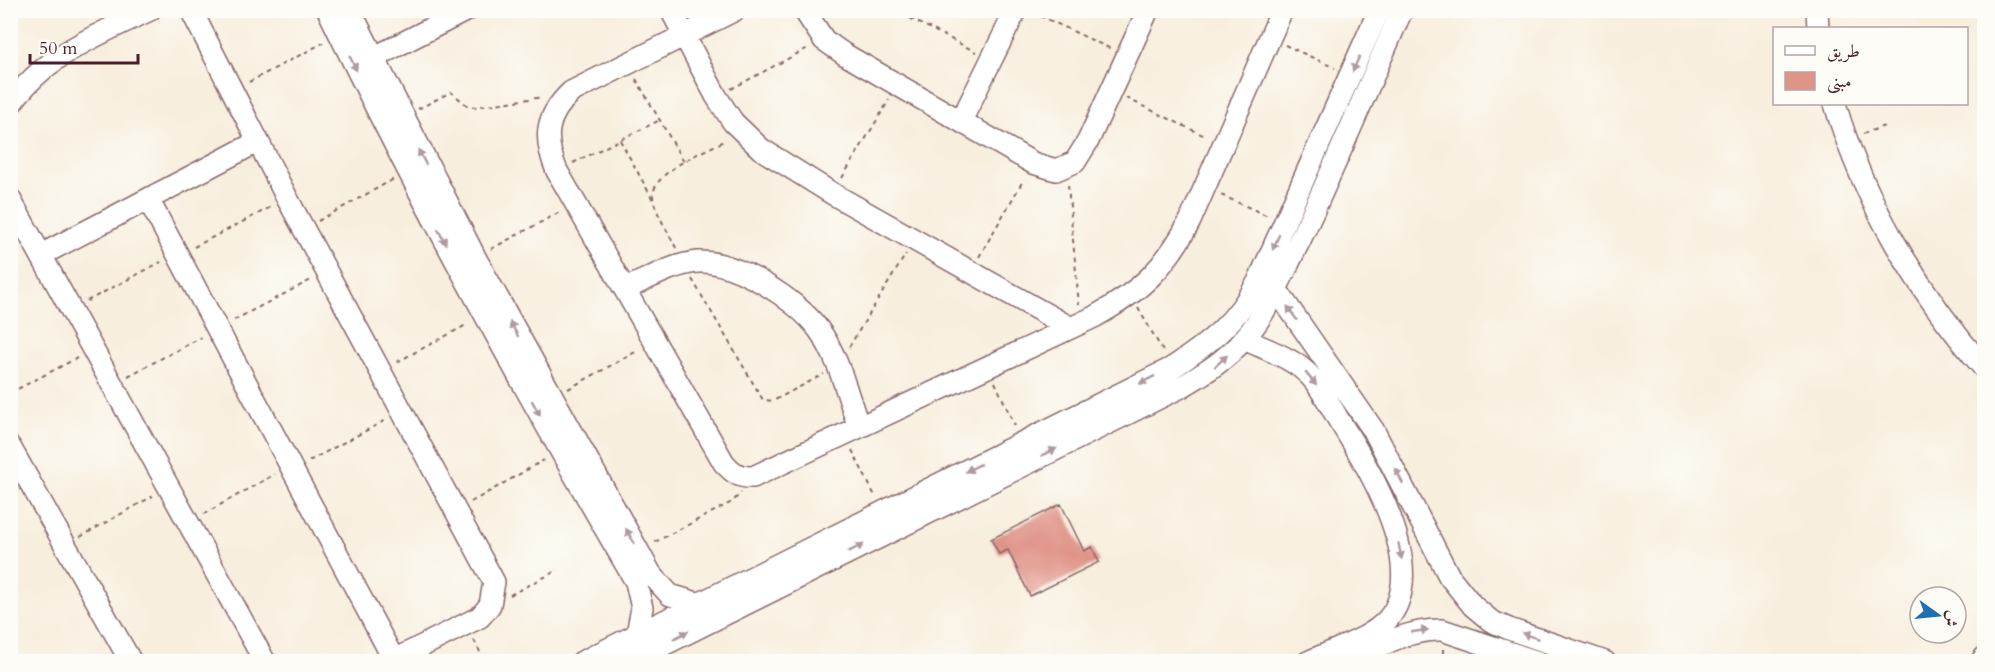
<svg xmlns="http://www.w3.org/2000/svg" width="1995" height="672" font-family="Cardo,Amiri,serif">
<style>
.building{fill:#e09387}
.lines{fill:none;stroke-linecap:round;stroke-linejoin:round}
.minor-casing{stroke:#876769;stroke-width:24}
.path{stroke:#876769;stroke-width:2;stroke-dasharray:4.5 4.5;stroke-linecap:butt}
.minor{stroke:#fff;stroke-width:21}
.oneway{fill:#ae9aa0}
</style>
<rect width="100%" height="100%" fill="#fdfcf7"/>
<filter id="ink" filterUnits="userSpaceOnUse"><feTurbulence type="fractalNoise" baseFrequency=".0167" numOctaves="2"/><feDisplacementMap in="SourceGraphic" scale="12" xChannelSelector="R" yChannelSelector="G"/><feConvolveMatrix kernelMatrix="1 2 1 2 8 2 1 2 1" color-interpolation-filters="sRGB"/></filter>
<filter id="wash" filterUnits="userSpaceOnUse"><feTurbulence type="fractalNoise" baseFrequency=".008" numOctaves="4" result="noise"/><feDisplacementMap in="SourceGraphic" scale="24" xChannelSelector="R" yChannelSelector="G"/><feGaussianBlur stdDeviation="1.35" result="paint"/><feColorMatrix in="noise" values="0 0 0 0 0 0 0 0 0 0 0 0 0 0 0 0 0 1.4 0 .05"/><feComposite in="paint" operator="in"/></filter>
<g filter="url(#wash)">
<rect width="100%" height="100%" fill="#f7eedd"/>
<g id="blocks">
<!-- building -->
<path class="building" d="M 1061,504 L 1084,551 L 1092,547 L 1099,562 L 1030,596 L 1008,550 L 999,554 L 991,539 Z"/>
</g>
</g>
<g filter="url(#ink)">
<use href="#blocks" fill-opacity="0" stroke="#876769" stroke-width="1.5"/>
<g class="lines">
<!-- minor casing -->
<g class="minor-casing">
<path id="minor" d="M 191,10 L 287,198 L 494,582 L 490,605 L 480,617 L 390,662
M 328,10 C 422,206 527,395 636,582 L 642,608 L 637,634
M 350,10 L 475,257 L 651,574 L 670,595 L 697,603
M 671,10 L 716,96 L 733,122 L 761,149 L 833,194 L 1069,327
M 735,10 L 571,92 C 545,117 543,138 557,171 L 724,463 C 733,473 740,478 753,477 L 1094,317 C 1141,291 1165,268 1190,221 L 1282,10
M 804,10 L 824,40 L 844,54 L 1033,163 L 1056,170 L 1075,162 L 1088,141 L 1148,10
M 1817,10 L 1818,28
M 373,58 L 467,10
M 1835,104 C 1863,200 1918,292 1984,368
M 10,105 C 45,55 97,35 150,10
M 961,121 L 1016,10
M 10,199 L 265,662
M 148,199 L 394,660
M 41,255 L 257,142
M 625,289 C 648,279 673,264 698,262 C 735,260 798,300 819,330 C 839,357 847,395 859,427
M 1276,289 L 1374,431 L 1449,576 L 1473,606 L 1491,621 L 1509,629 L 1605,662
M 1244,339 C 1267,350 1294,358 1311,377 C 1322,389 1330,405 1338,419 C 1367,464 1431,568 1388,619 C 1370,640 1332,650 1308,662
M 10,447 L 131,662
M 582,662 L 1172,368 C 1211,342 1235,323 1258,282 L 1379,10
M 629,662 L 1183,386 C 1205,373 1227,359 1244,339 C 1269,311 1283,273 1300,240 C 1336,164 1368,87 1402,10
M 1347,662 C 1378,647 1407,629 1442,630 L 1538,662
M 1981,662 L 1984,658"/>
</g>
<!-- path -->
<path class="path" d="M 894,10 L 976,52
M 1032,12 L 1111,49
M 1285,45 L 1335,68
M 636,79 L 684,162
M 249,82 L 323,43
M 731,89 L 808,48
M 1126,98 L 1207,137
M 418,109 L 451,92 L 468,106 L 475,107 L 543,97
M 1863,134 L 1884,126
M 620,140 L 653,200
M 573,163 L 660,120
M 842,178 L 889,100
M 1068,185 L 1079,305
M 1221,195 L 1268,216
M 318,221 L 394,179
M 194,247 L 271,207
M 676,248 C 669,233 658,217 654,202 C 645,173 706,151 726,140
M 491,249 L 560,212
M 979,257 L 1024,179
M 692,279 L 763,400 L 773,401 L 824,374
M 87,301 L 161,262
M 1138,308 L 1164,353
M 234,320 L 311,280
M 849,347 L 906,254
M 397,362 L 468,324
M 128,376 L 202,337
M 995,382 L 1015,426
M 568,389 L 639,350
M 10,393 L 77,358
M 852,450 L 875,496
M 309,461 L 386,420
M 471,502 L 544,460
M 204,514 L 275,474
M 80,537 L 153,496
M 655,542 L 732,502 L 741,493
M 510,595 L 558,570
M 474,640 L 485,662
M 1443,649 L 1443,662"/>
<!-- minor -->
<use href="#minor" class="minor"/>
</g>
<!-- one-way arrows -->
<defs><path id="oneway-solid" d="M-6-.8H1V-3.2L6.5 0L1 3.2V.8H-6Z" transform="scale(1.5)"/></defs>
<g class="oneway">
<use href="#oneway-solid" transform="translate(353 63) rotate(64)"/>
<use href="#oneway-solid" transform="translate(1356 64) rotate(113)"/>
<use href="#oneway-solid" transform="translate(422 157) rotate(-117)"/>
<use href="#oneway-solid" transform="translate(442 237) rotate(62)"/>
<use href="#oneway-solid" transform="translate(1276 242) rotate(114)"/>
<use href="#oneway-solid" transform="translate(1292 313) rotate(-125)"/>
<use href="#oneway-solid" transform="translate(514 329) rotate(-119)"/>
<use href="#oneway-solid" transform="translate(1221 361) rotate(-42)"/>
<use href="#oneway-solid" transform="translate(1311 379) rotate(50)"/>
<use href="#oneway-solid" transform="translate(1147 380) rotate(153)"/>
<use href="#oneway-solid" transform="translate(536 408) rotate(61)"/>
<use href="#oneway-solid" transform="translate(1049 452) rotate(-26)"/>
<use href="#oneway-solid" transform="translate(973 468) rotate(153)"/>
<use href="#oneway-solid" transform="translate(1399 476) rotate(-117)"/>
<use href="#oneway-solid" transform="translate(630 536) rotate(-119)"/>
<use href="#oneway-solid" transform="translate(856 548) rotate(-26)"/>
<use href="#oneway-solid" transform="translate(1400 551) rotate(79)"/>
<use href="#oneway-solid" transform="translate(1420 631) rotate(-8)"/>
<use href="#oneway-solid" transform="translate(681 635) rotate(-27)"/>
<use href="#oneway-solid" transform="translate(1530 636) rotate(-161)"/>
</g>
</g>
<!-- margin -->
<rect width="1995" height="672" fill="none" stroke="#fdfcf7" stroke-width="36"/>
<!-- legend -->
<rect x="1773" y="27" width="195" height="78" fill="#fdfcf7" stroke="#b5a4a5" stroke-width="1.5"/>
<rect x="1785" y="46" width="30" height="9" fill="#ffffff" stroke="#b5a4a5" stroke-width="1.5"/>
<text x="1827" y="57" font-size="18" fill="#4a1f2b">طريق</text>
<rect x="1785" y="72" width="30" height="18" fill="#e09387" stroke="#b5a4a5" stroke-width="1.5"/>
<text x="1827" y="87" font-size="18" fill="#4a1f2b">مبنى</text>
<!-- north arrow -->
<g transform="translate(1938 615) rotate(105)"><circle r="28" fill="#fdfcf7" stroke="#b5a4a5" stroke-width="1.5"/>
<path d="M0-4.5L10 22L0 15L-10 22Z" fill="#1f6fb2"/>
<text y="-9" font-size="16" font-weight="bold" text-anchor="middle" fill="#4a1f2b">ش</text>
</g>
<!-- scale -->
<path d="M30 54v9h108v-9" fill="none" stroke="#4a1f2b" stroke-width="3"/>
<text x="39" y="54" font-size="18" fill="#4a1f2b" stroke="#fdfcf7" stroke-width="4.5" paint-order="stroke">50 m</text>
</svg>
